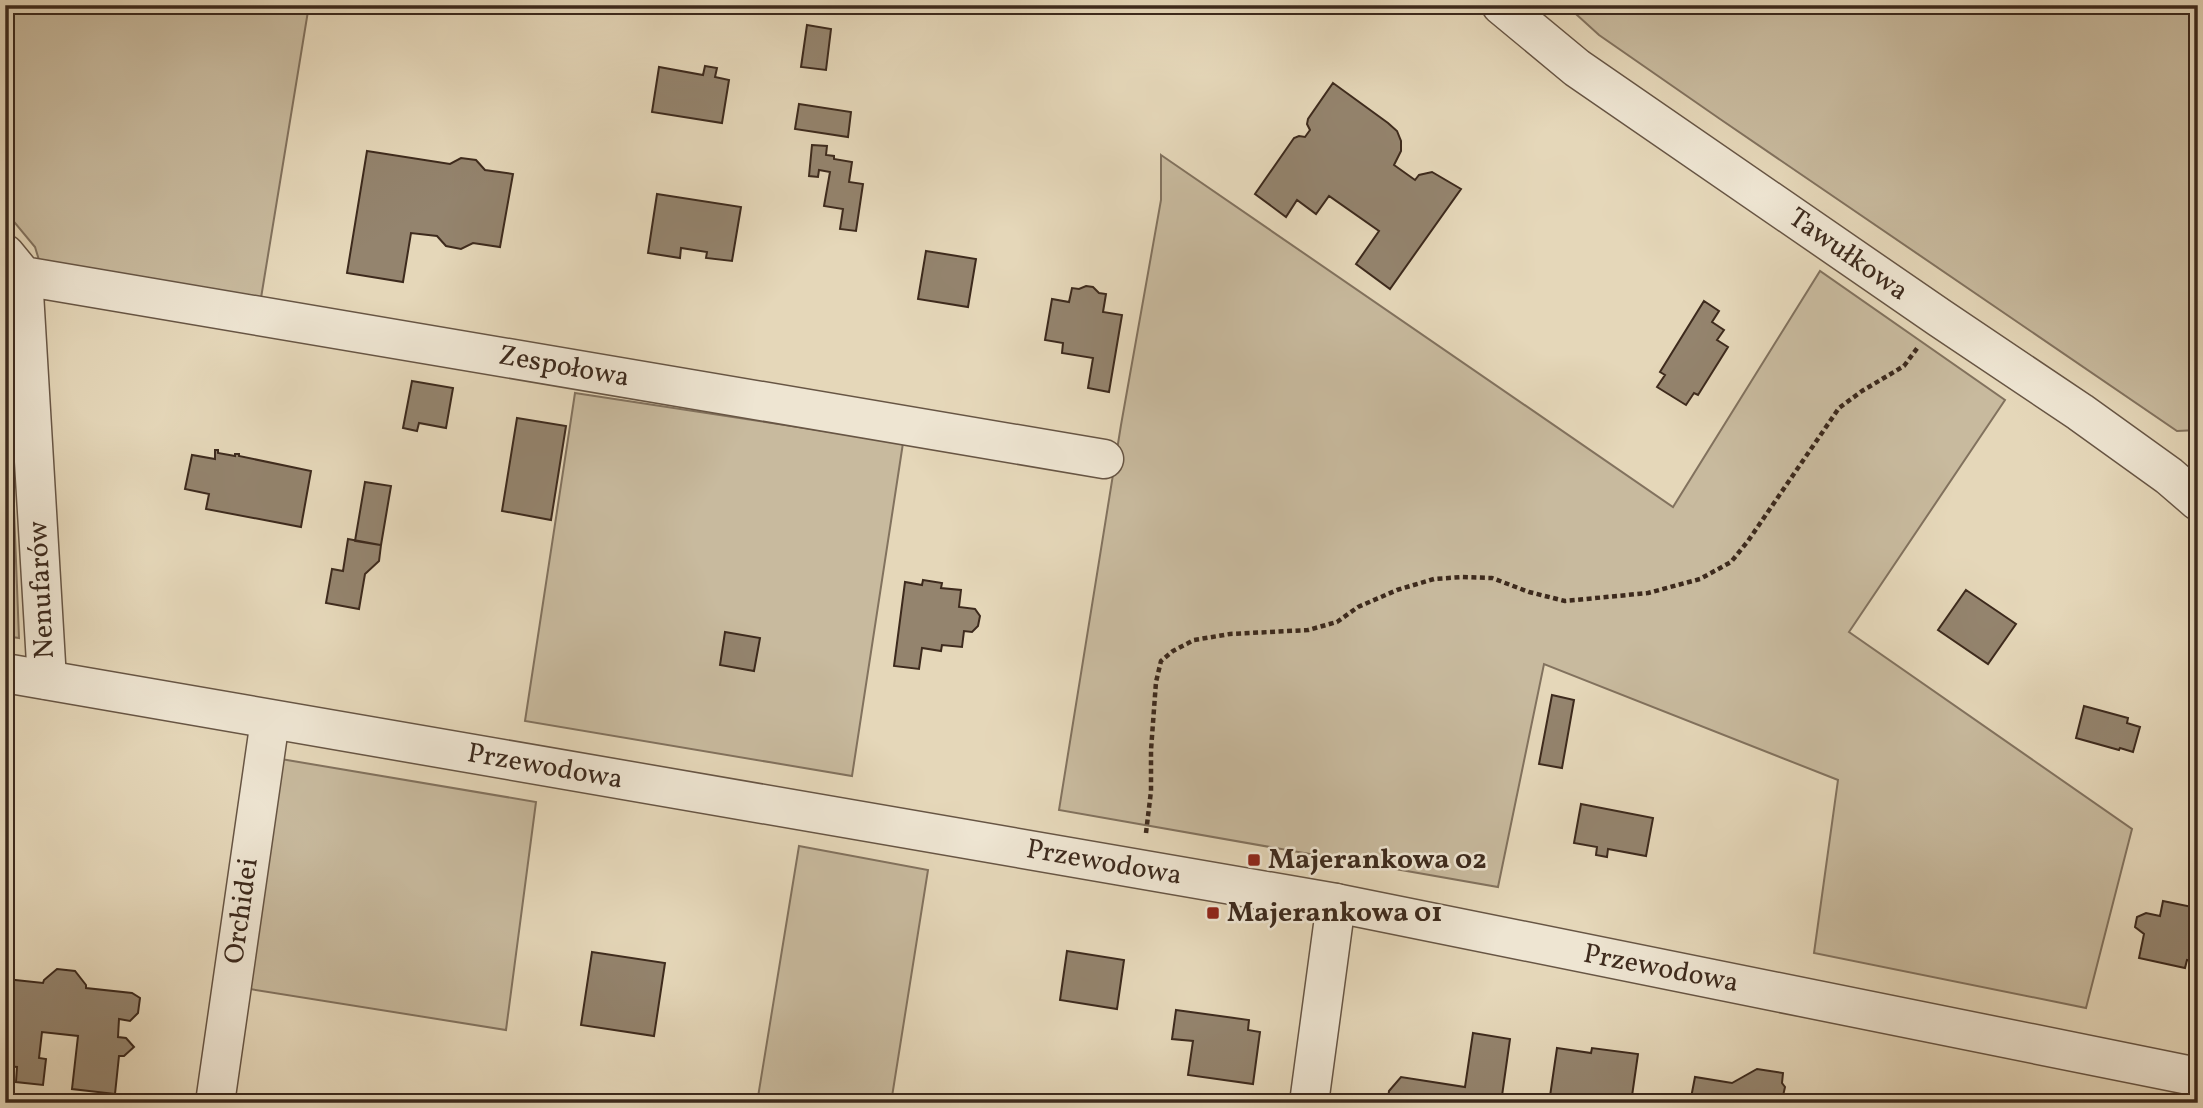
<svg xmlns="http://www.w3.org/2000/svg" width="2203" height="1108" font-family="Vollkorn,serif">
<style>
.green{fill:#c8ba9e;stroke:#82725e;stroke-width:2}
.building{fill:#94846e;stroke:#3d2a1d;stroke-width:2}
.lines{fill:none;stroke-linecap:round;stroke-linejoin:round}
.minor-casing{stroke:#675544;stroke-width:41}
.tertiary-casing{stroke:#675544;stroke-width:41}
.path{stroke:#3d2a1d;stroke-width:4.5;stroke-dasharray:5 3.5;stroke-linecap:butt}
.minor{stroke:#eee5d2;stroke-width:38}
.tertiary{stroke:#eee5d2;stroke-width:38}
.poi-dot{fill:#8f2418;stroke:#eee5d2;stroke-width:2.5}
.labels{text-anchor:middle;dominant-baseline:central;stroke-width:5;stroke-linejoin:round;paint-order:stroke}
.street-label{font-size:28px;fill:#3d2a1d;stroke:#eee5d2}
.poi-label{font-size:28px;font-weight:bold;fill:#3d2a1d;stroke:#eee5d2;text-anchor:start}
</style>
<rect width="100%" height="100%" fill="#e5d7b9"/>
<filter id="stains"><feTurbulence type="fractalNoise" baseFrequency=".00286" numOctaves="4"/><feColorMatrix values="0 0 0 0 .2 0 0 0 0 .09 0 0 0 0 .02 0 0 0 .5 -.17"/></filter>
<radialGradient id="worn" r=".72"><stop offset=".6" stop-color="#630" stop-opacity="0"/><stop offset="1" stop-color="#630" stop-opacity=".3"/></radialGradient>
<!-- green -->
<path class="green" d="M 5,5 L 309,5 L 261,298 L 39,260 L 35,247 L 5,211 Z
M 1566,5 L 2198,5 L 2198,430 L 2177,431 L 1720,119 L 1599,35 Z
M 1161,155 L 1673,507 L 1820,271 L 2005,400 L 1849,632 L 2132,829 L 2086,1008 L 1814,953 L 1838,780 L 1544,664 L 1498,887 L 1059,810 L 1121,425 L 1161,200 Z
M 5,302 L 6,303 L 19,638 L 5,636 Z
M 575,393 L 903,443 L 852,776 L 525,721 Z
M 281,759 L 536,802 L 506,1030 L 250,989 Z
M 799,846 L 928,870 L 891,1103 L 757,1103 Z"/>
<!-- building -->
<path class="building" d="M 807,25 L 831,29 L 826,70 L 801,67 Z
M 705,66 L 717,68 L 715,77 L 729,80 L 722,123 L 652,112 L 659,67 L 703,75 Z
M 1333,83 L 1388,123 L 1397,131 L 1401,141 L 1401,151 L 1394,165 L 1415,180 L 1419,175 L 1432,172 L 1461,189 L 1390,289 L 1356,264 L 1379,231 L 1329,196 L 1316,214 L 1297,200 L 1286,217 L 1255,194 L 1294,138 L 1299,136 L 1305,137 L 1310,130 L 1307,124 L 1308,119 Z
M 799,104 L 851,112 L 848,137 L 795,129 Z
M 812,145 L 827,146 L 826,155 L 834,156 L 834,159 L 852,162 L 849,182 L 863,184 L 856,231 L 840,229 L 843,209 L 824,206 L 830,172 L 819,170 L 818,177 L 809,176 Z
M 367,151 L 450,164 L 461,158 L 476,160 L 485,170 L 513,174 L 500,247 L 473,243 L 461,249 L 446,246 L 437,236 L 411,233 L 403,282 L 347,273 Z
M 657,194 L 741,207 L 732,261 L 706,258 L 707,252 L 681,248 L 680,258 L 648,253 Z
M 926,251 L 976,259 L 968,307 L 918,299 Z
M 1086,286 L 1093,287 L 1099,293 L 1106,294 L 1103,312 L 1122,315 L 1109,392 L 1088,388 L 1093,358 L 1062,353 L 1063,343 L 1045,340 L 1052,299 L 1069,302 L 1072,288 L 1079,289 Z
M 1704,301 L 1719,311 L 1712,322 L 1724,330 L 1717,340 L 1728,347 L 1698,395 L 1694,393 L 1686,405 L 1657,387 L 1665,375 L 1660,372 Z
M 412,381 L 453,388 L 446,428 L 419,423 L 417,431 L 403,428 Z
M 517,418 L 566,426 L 551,520 L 502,511 Z
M 215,450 L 218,450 L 218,453 L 235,456 L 235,454 L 239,454 L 239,456 L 311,471 L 301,527 L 206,509 L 209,494 L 185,489 L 192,455 L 215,459 Z
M 365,482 L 391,486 L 381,545 L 355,541 Z
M 348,539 L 381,545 L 379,561 L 365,574 L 359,609 L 326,603 L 332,569 L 343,571 Z
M 923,580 L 942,583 L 941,588 L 961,590 L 959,607 L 975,609 L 980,616 L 978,626 L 972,632 L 964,631 L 962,647 L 942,645 L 941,651 L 922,648 L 919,669 L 894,666 L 905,582 L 922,585 Z
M 1966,590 L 2016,624 L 1988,664 L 1938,630 Z
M 725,632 L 760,638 L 754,671 L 720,665 Z
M 1552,695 L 1574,700 L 1562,768 L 1539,764 Z
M 2084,706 L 2128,718 L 2127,723 L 2140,727 L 2133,752 L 2120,748 L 2119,750 L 2076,738 Z
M 1581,804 L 1653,818 L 1646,856 L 1608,849 L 1607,857 L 1596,855 L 1597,847 L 1574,843 Z
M 2163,901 L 2197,908 L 2194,924 L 2198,925 L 2198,962 L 2187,960 L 2185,968 L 2139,958 L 2144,934 L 2135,927 L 2137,917 L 2146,913 L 2160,916 Z
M 1067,951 L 1124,960 L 1117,1009 L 1060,1000 Z
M 592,952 L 665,963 L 654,1036 L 581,1025 Z
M 57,969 L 75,971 L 86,985 L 86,988 L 132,993 L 140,998 L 138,1013 L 130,1021 L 119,1019 L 118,1037 L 126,1038 L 134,1047 L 124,1056 L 119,1056 L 115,1094 L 72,1089 L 78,1036 L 42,1032 L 39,1058 L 46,1059 L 43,1085 L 16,1082 L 17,1067 L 5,1066 L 5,976 L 6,979 L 43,983 L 44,980 Z
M 1176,1010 L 1249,1020 L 1248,1030 L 1260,1032 L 1253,1084 L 1188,1075 L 1193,1041 L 1172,1039 Z
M 1473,1033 L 1510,1039 L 1501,1103 L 1391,1103 L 1388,1099 L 1389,1091 L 1401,1077 L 1465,1087 Z
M 1557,1048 L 1591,1053 L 1592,1048 L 1638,1054 L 1631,1103 L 1549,1103 Z
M 1757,1069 L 1783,1073 L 1782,1083 L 1785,1087 L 1783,1096 L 1779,1099 L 1778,1103 L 1690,1103 L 1695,1077 L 1732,1083 Z
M 1883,1095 L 1936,1103 L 1882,1103 Z"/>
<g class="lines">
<!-- minor casing -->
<g class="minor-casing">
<path id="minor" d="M 1501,5 L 1577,68 L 1940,318 L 2080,412 L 2169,476 L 2198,501
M 5,254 L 23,276 L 47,680
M 23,276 L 1104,459
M 215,1103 L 270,720
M 1309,1103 L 1336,903"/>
</g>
<!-- tertiary casing -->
<g class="tertiary-casing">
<path id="tertiary" d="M 5,673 L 1336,903 L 2198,1077"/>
</g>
<!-- path -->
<path class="path" d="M 1146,833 L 1151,791 L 1151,750 L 1156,682 L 1161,661 L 1173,651 L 1194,640 L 1230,634 L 1308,630 L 1337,622 L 1358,607 L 1397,590 L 1434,579 L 1462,577 L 1492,578 L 1529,592 L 1565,601 L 1648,593 L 1700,579 L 1731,562 L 1748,541 L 1839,408 L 1862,391 L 1904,366 L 1918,347"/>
<!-- minor -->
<use href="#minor" class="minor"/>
<!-- tertiary -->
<use href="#tertiary" class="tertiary"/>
</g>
<!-- markers -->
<g class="poi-dot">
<rect x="1247" y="853" width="14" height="14" rx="3.5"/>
<rect x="1206" y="906" width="14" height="14" rx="3.5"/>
</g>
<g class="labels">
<!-- street labels -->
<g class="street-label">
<text transform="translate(1848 255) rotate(35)">Tawułkowa</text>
<text transform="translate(564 367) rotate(10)">Zespołowa</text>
<text transform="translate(42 590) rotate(-93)">Nenufarów</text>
<text transform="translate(545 767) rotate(10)">Przewodowa</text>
<text transform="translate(1104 863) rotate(10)">Przewodowa</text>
<text transform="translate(242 911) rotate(-82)">Orchidei</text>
<text transform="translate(1661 969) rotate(11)">Przewodowa</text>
</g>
<!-- poi labels -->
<g class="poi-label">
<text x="1268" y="860">Majerankowa 02</text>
<text x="1227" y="913">Majerankowa 01</text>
</g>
</g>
<!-- margin -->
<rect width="2203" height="1108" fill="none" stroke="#e5d7b9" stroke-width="28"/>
<rect x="7" y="7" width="2189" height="1094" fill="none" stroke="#3d2a1d" stroke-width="3.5"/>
<rect x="14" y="14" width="2175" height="1080" fill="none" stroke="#3d2a1d" stroke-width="2"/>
<rect width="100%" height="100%" filter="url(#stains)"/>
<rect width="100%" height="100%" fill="url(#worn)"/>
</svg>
